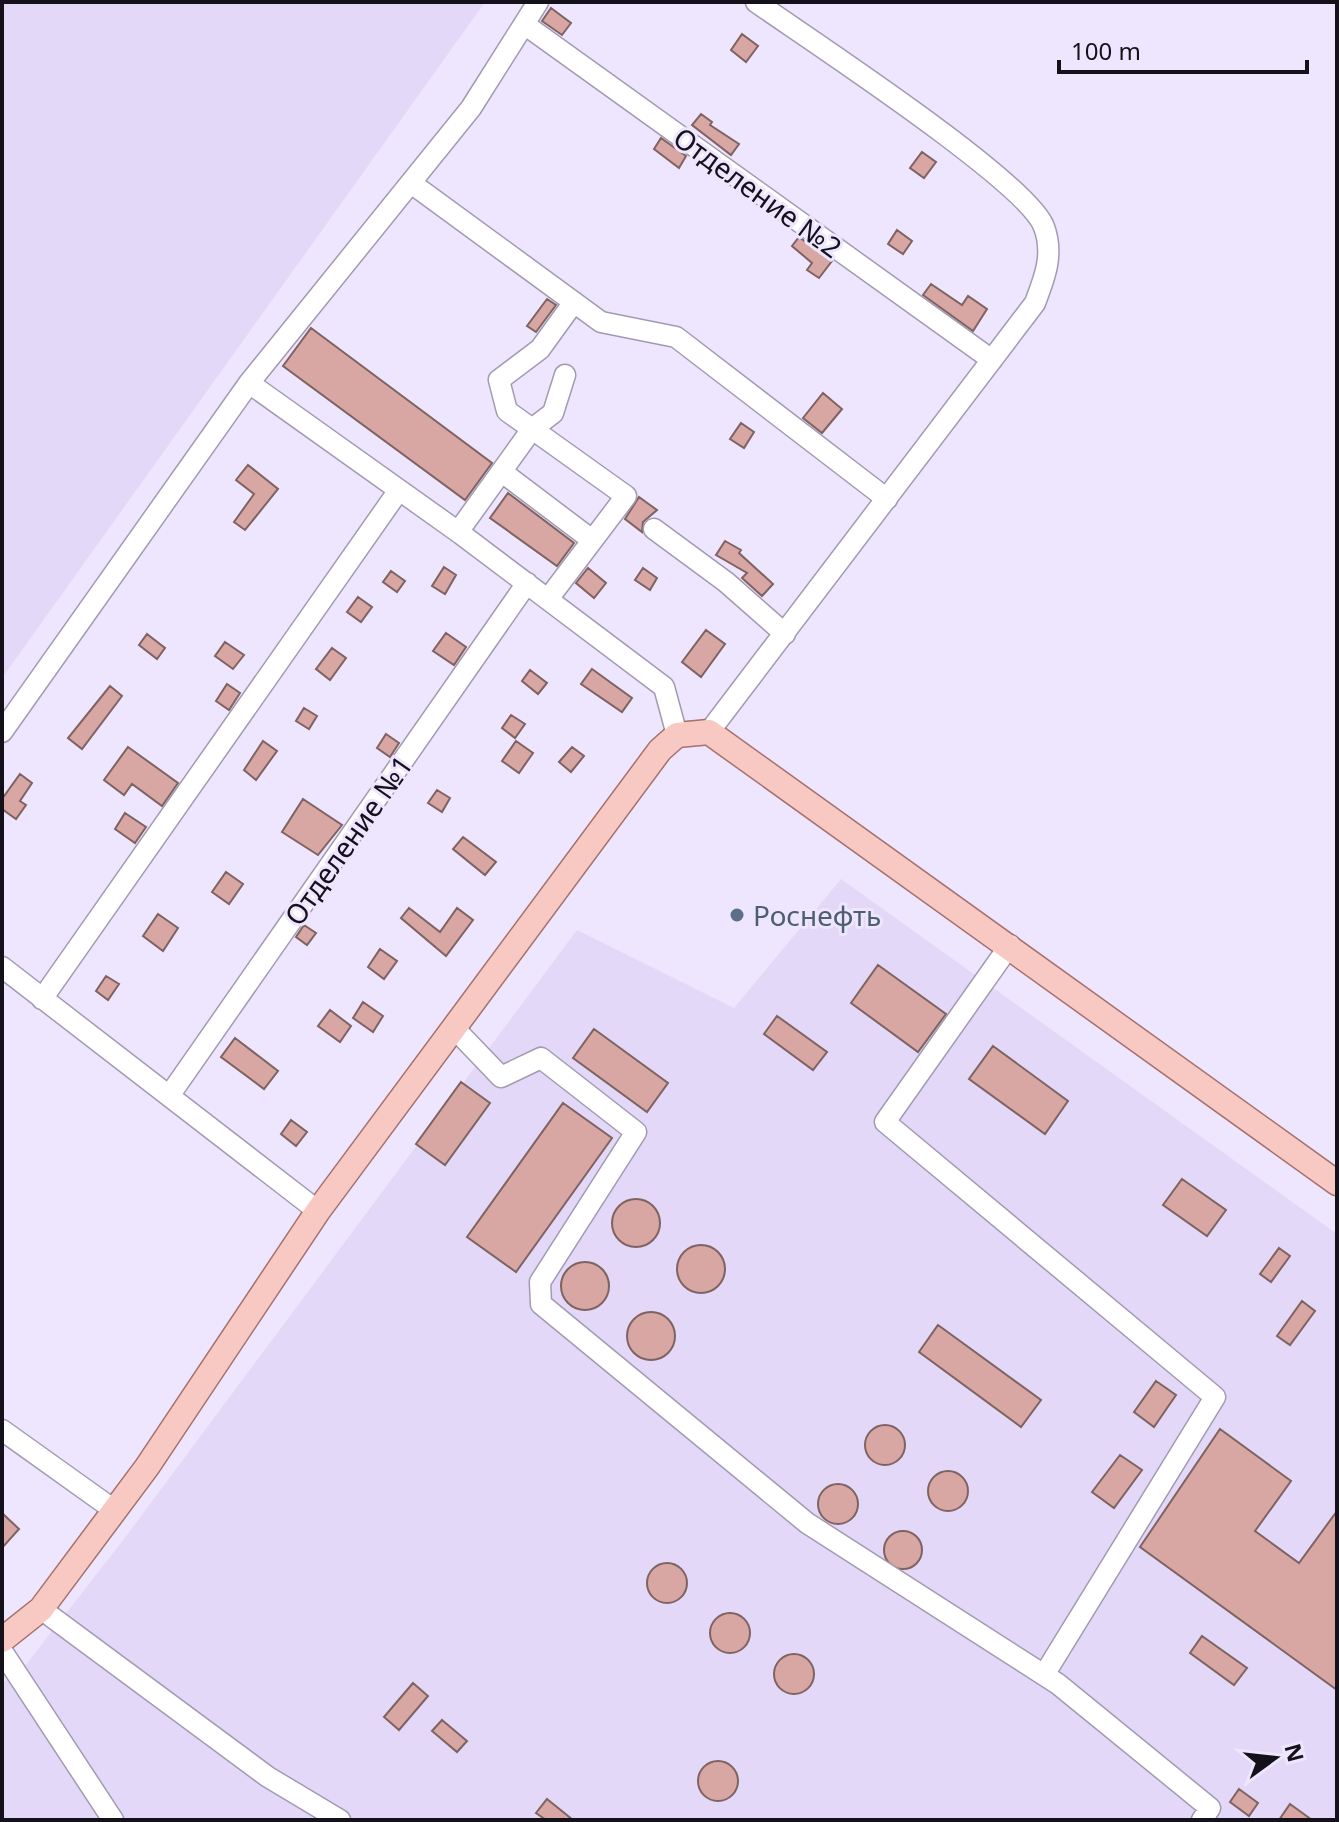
<svg xmlns="http://www.w3.org/2000/svg" width="1339" height="1822" font-family="'Noto Sans',sans-serif">
<style>
.built{fill:#e3d8f7}
.building{fill:#d8a7a4;stroke:#7e6362;stroke-width:2}
.lines{fill:none;stroke-linecap:round;stroke-linejoin:round}
.minor-casing{stroke:#a39ab2;stroke-width:23}
.major-casing{stroke:#a4716d;stroke-width:27}
.minor{stroke:#fff;stroke-width:20}
.major{stroke:#f7c9c2;stroke-width:24}
.service-dot{fill:#5c6f8a;stroke:#eee5fe;stroke-width:3}
.labels{text-anchor:middle;dominant-baseline:central;stroke-width:6;stroke-linejoin:round;paint-order:stroke}
.street-label{font-size:28px;fill:#14111a;stroke:#eee5fe}
.service-label{font-size:28px;fill:#4e5e75;stroke:#eee5fe;text-anchor:start}
</style>
<rect width="100%" height="100%" fill="#eee5fe"/>
<!-- built -->
<path class="built" d="M 2,2 L 485,2 L 2,678 Z
M 841,879 L 1337,1234 L 1337,1820 L 2,1820 L 2,1683 L 21,1671 L 124,1539 L 577,930 L 734,1008 Z"/>
<!-- building -->
<path class="building" d="M 551,8 L 571,23 L 562,35 L 542,21 Z
M 742,34 L 758,46 L 746,62 L 731,50 Z
M 701,114 L 712,122 L 710,125 L 739,144 L 731,155 L 692,125 Z
M 661,138 L 686,156 L 679,168 L 654,149 Z
M 922,152 L 936,162 L 924,178 L 910,168 Z
M 897,230 L 912,241 L 903,254 L 888,244 Z
M 799,237 L 832,261 L 819,278 L 807,270 L 812,263 L 792,246 Z
M 931,284 L 962,305 L 968,296 L 987,309 L 973,331 L 923,295 Z
M 547,299 L 556,305 L 536,332 L 527,326 Z
M 311,328 L 492,463 L 465,500 L 283,366 Z
M 823,393 L 842,409 L 822,433 L 803,418 Z
M 741,423 L 754,432 L 744,448 L 730,439 Z
M 248,465 L 278,489 L 245,530 L 234,522 L 254,494 L 236,480 Z
M 508,493 L 574,543 L 557,566 L 490,518 Z
M 639,497 L 657,510 L 643,522 L 642,532 L 625,519 Z
M 725,541 L 741,550 L 739,553 L 773,584 L 762,596 L 742,578 L 747,573 L 716,555 Z
M 444,567 L 456,575 L 445,594 L 432,586 Z
M 588,568 L 606,583 L 594,598 L 576,583 Z
M 643,568 L 657,578 L 650,590 L 635,580 Z
M 391,571 L 405,581 L 397,592 L 383,582 Z
M 358,597 L 372,607 L 361,622 L 347,612 Z
M 706,630 L 725,644 L 701,677 L 682,662 Z
M 446,633 L 466,647 L 454,665 L 433,651 Z
M 147,634 L 165,648 L 157,659 L 139,645 Z
M 225,642 L 244,655 L 233,669 L 215,656 Z
M 332,648 L 346,658 L 330,680 L 316,669 Z
M 592,669 L 632,698 L 622,712 L 581,684 Z
M 530,670 L 547,683 L 538,694 L 522,681 Z
M 227,684 L 240,693 L 229,710 L 216,701 Z
M 110,686 L 122,696 L 82,749 L 68,738 Z
M 304,708 L 317,716 L 309,729 L 296,721 Z
M 511,715 L 525,724 L 515,738 L 502,728 Z
M 386,734 L 399,743 L 390,757 L 377,748 Z
M 263,741 L 277,751 L 256,780 L 244,770 Z
M 516,741 L 533,753 L 519,773 L 502,761 Z
M 128,747 L 178,783 L 162,806 L 132,784 L 124,795 L 104,780 Z
M 572,747 L 584,756 L 571,772 L 559,762 Z
M 20,774 L 32,783 L 20,801 L 26,805 L 16,819 L 2,809 L 2,799 Z
M 437,790 L 450,798 L 442,812 L 428,803 Z
M 303,799 L 342,825 L 318,855 L 282,832 Z
M 125,813 L 146,827 L 135,843 L 115,829 Z
M 463,837 L 496,862 L 485,875 L 453,849 Z
M 226,872 L 243,884 L 229,904 L 212,892 Z
M 409,908 L 440,932 L 457,908 L 473,920 L 446,956 L 401,918 Z
M 158,914 L 178,928 L 163,951 L 143,936 Z
M 304,925 L 316,933 L 307,945 L 296,937 Z
M 380,949 L 397,961 L 384,979 L 368,967 Z
M 878,965 L 946,1014 L 918,1052 L 851,1003 Z
M 106,976 L 119,984 L 108,1000 L 96,991 Z
M 363,1002 L 383,1016 L 373,1032 L 353,1018 Z
M 330,1010 L 351,1026 L 340,1042 L 318,1026 Z
M 777,1016 L 827,1052 L 813,1070 L 764,1034 Z
M 594,1029 L 668,1083 L 647,1112 L 573,1058 Z
M 235,1038 L 278,1071 L 264,1089 L 221,1057 Z
M 993,1046 L 1068,1101 L 1045,1134 L 969,1079 Z
M 461,1082 L 490,1103 L 445,1165 L 416,1144 Z
M 563,1103 L 612,1138 L 516,1272 L 467,1237 Z
M 291,1120 L 307,1132 L 296,1146 L 281,1134 Z
M 1182,1179 L 1226,1210 L 1207,1236 L 1163,1205 Z
M612 1223a24 24 0 1 1 48 0a24 24 0 1 1-48 0Z
M677 1269a24 24 0 1 1 48 0a24 24 0 1 1-48 0Z
M 1279,1248 L 1290,1256 L 1271,1282 L 1260,1274 Z
M561 1286a24 24 0 1 1 48 0a24 24 0 1 1-48 0Z
M 1302,1301 L 1315,1311 L 1290,1345 L 1277,1336 Z
M627 1336a24 24 0 1 1 48 0a24 24 0 1 1-48 0Z
M 938,1325 L 1041,1400 L 1021,1427 L 919,1352 Z
M 1156,1381 L 1176,1395 L 1154,1427 L 1134,1412 Z
M865 1445a20 20 0 1 1 40 0a20 20 0 1 1-40 0Z
M 1220,1429 L 1291,1481 L 1255,1531 L 1299,1563 L 1337,1511 L 1337,1690 L 1140,1547 Z
M 1120,1455 L 1142,1470 L 1114,1508 L 1092,1492 Z
M928 1491a20 20 0 1 1 40 0a20 20 0 1 1-40 0Z
M818 1504a20 20 0 1 1 40 0a20 20 0 1 1-40 0Z
M 2,1513 L 19,1529 L 2,1548 Z
M884 1550a19 19 0 1 1 38 0a19 19 0 1 1-38 0Z
M647 1583a20 20 0 1 1 40 0a20 20 0 1 1-40 0Z
M710 1633a20 20 0 1 1 40 0a20 20 0 1 1-40 0Z
M 1202,1636 L 1247,1668 L 1234,1685 L 1190,1653 Z
M774 1674a20 20 0 1 1 40 0a20 20 0 1 1-40 0Z
M 413,1683 L 428,1696 L 399,1730 L 384,1717 Z
M 442,1720 L 467,1741 L 457,1752 L 432,1731 Z
M698 1781a20 20 0 1 1 40 0a20 20 0 1 1-40 0Z
M 1239,1789 L 1258,1803 L 1249,1816 L 1230,1802 Z
M 547,1799 L 573,1820 L 546,1820 L 536,1813 Z
M 1290,1804 L 1312,1820 L 1279,1820 Z"/>
<g class="lines">
<!-- minor casing -->
<g class="minor-casing">
<path id="minor" d="M 524,24 L 992,360
M 411,183 L 601,322 L 676,337 L 887,499
M 249,383 L 461,534 L 664,687 L 677,735
M 502,472 L 592,540
M 654,529 L 726,582 L 785,634
M 458,532 L 532,429 L 553,413 L 565,375
M 548,599 L 626,496 L 507,411 L 499,380 L 540,349 L 574,302
M 2,732 L 249,383 L 471,108 L 538,2
M 709,732 L 1035,303 C 1045,277 1054,254 1044,227 C 1028,182 807,38 756,2
M 1010,945 L 885,1122 L 1215,1397 L 1044,1675
M 2,967 L 318,1211
M 42,999 L 399,490
M 454,1028 L 501,1077 L 541,1058 L 636,1132 L 540,1282 L 541,1304 L 807,1523 L 1058,1684 L 1210,1808 L 1202,1820
M 169,1096 L 527,583
M 2,1430 L 114,1510
M 41,1609 L 268,1777 L 340,1820
M 2,1651 L 113,1820"/>
</g>
<!-- major casing -->
<g class="major-casing">
<path id="major" d="M 2,1640 L 41,1609 L 147,1467 L 318,1211 L 660,750 L 677,735 L 709,732 L 1337,1183"/>
</g>
<!-- minor -->
<use href="#minor" class="minor"/>
<!-- major -->
<use href="#major" class="major"/>
</g>
<!-- markers -->
<circle class="service-dot" cx="737" cy="915" r="8"/>
<g class="labels">
<!-- street labels -->
<g class="street-label">
<text transform="translate(758 192) rotate(36)">Отделение №2</text>
<text transform="translate(348 840) rotate(-55)">Отделение №1</text>
</g>
<!-- service labels -->
<g class="service-label">
<text x="753" y="915">Роснефть</text>
</g>
</g>
<!-- border -->
<rect width="1339" height="1822" fill="none" stroke="#14111a" stroke-width="8"/>
<!-- north arrow -->
<g transform="translate(1275 1758) rotate(75)" stroke="#eee5fe" stroke-width="6" paint-order="stroke">
<path d="M0-6L14 30L0 20L-14 30Z" fill="#14111a"/>
<text y="-12" font-size="22" font-weight="bold" text-anchor="middle" fill="#14111a">N</text>
</g>
<!-- scale -->
<path d="M1059 60v12h248v-12" fill="none" stroke="#14111a" stroke-width="4"/>
<text x="1071" y="60" font-size="24" fill="#14111a" stroke="#eee5fe" stroke-width="6" paint-order="stroke">100 m</text>
</svg>
